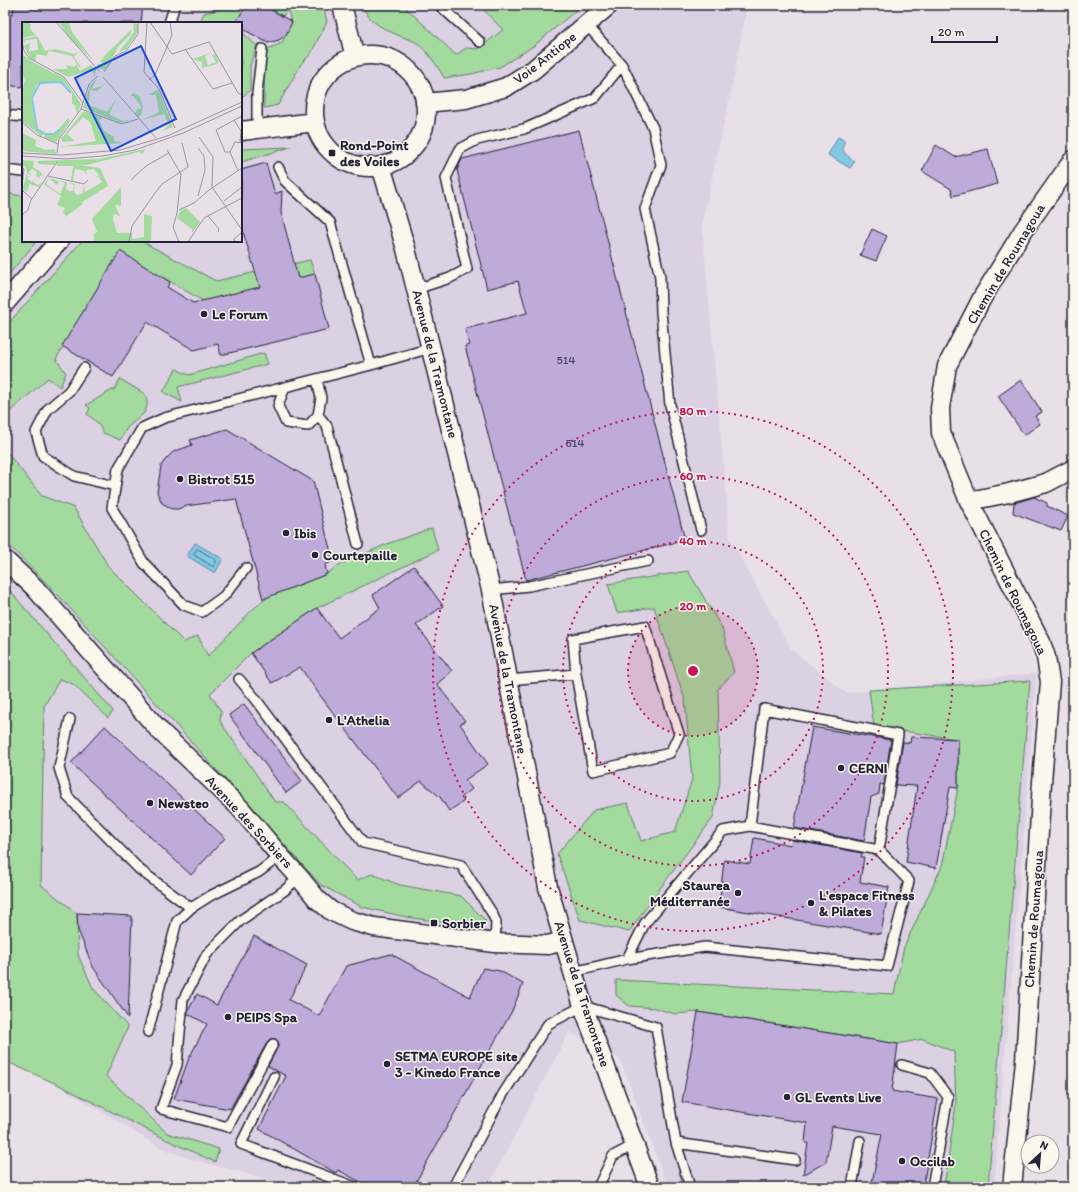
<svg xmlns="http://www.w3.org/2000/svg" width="1078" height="1192" font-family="Itim,sans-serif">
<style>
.built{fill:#dcd0e3;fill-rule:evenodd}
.green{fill:#a3da9e;stroke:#627e6c}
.water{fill:#81c8e2;stroke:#5b869f}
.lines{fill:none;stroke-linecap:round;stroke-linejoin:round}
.shore{stroke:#48647e;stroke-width:1}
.building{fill:#bfabda;stroke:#22223b}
.service-casing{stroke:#22223b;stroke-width:12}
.minor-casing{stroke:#22223b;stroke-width:21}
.service{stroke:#fbf7ec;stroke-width:9}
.minor{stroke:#fbf7ec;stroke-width:18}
.ring{fill:none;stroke:#c2185b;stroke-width:2;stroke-dasharray:2 4}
.poi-dot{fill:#22223b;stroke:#fbf7ec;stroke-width:1.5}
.labels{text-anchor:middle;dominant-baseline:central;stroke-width:3;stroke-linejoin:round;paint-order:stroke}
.number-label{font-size:12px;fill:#494463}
.street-label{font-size:14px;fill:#22223b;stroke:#fbf7ec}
.poi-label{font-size:14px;font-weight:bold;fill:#22223b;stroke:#fbf7ec;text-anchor:start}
.inset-river{fill:none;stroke:#81c8e2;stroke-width:2}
.inset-road{fill:none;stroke:#9994a2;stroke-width:1}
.view{fill:#1d4ed8;fill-opacity:0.15;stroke:#1d4ed8;stroke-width:2}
.inset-edge{fill:none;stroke:#22223b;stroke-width:2}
.centre{fill:#c2185b;stroke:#fbf7ec;stroke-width:2}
.ring-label{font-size:12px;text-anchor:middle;font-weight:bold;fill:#c2185b;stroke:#fbf7ec;stroke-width:3;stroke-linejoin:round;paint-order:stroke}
</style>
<rect width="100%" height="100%" fill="#e9e0e7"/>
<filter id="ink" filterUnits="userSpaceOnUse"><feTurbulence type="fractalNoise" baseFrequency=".025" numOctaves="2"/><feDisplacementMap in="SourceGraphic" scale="8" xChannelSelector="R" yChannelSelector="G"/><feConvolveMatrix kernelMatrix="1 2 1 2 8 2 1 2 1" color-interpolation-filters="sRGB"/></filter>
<g filter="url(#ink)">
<!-- built -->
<path class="built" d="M 5,5 L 747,5 L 733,82 L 702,224 L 730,538 L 791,649 L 846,693 L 1037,673 L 994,1187 L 668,1187 L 620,1059 L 569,1032 L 488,1187 L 298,1187 L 221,1167 L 190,1159 L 159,1147 L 39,1073 L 5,1060 ZM 23,23 L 241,23 L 241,241 L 23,241 Z"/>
<!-- green -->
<path class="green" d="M 240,5 L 247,5 L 235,23 L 199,23 L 204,13 Z
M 273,5 L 323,5 L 327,22 L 310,55 L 301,64 L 278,105 L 264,108 L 265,50 L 282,43 L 291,23 L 288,9 L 283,16 L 271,9 Z
M 363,5 L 403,5 L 456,55 L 466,48 L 478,49 L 503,30 L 479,5 L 582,5 L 535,45 L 500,67 L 471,74 L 444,78 C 437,65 428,52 417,43 C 413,40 407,39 402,37 C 387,30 367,23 363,5 Z
M 241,31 L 257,46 L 250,65 L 250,90 L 241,98 Z
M 291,147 L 241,162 L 241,149 Z
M 5,193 L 23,196 L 23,241 L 37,241 L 5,279 Z
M 82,241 L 141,241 L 216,281 L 310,260 L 315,274 L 208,304 L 120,252 L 56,359 L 66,373 L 60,387 L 48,378 L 5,416 L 5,327 Z
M 264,353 L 268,364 L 178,387 L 182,402 L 163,392 L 176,369 L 189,375 Z
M 120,379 L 145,394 L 147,399 L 147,406 L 144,413 L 127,428 L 120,440 L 103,433 L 98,423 L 87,414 L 90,408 L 86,405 L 112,390 L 114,390 Z
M 5,450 L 42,496 L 74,508 L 108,566 L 184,642 L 198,636 L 208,656 L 252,610 L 268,597 L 327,574 L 337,566 L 387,544 L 432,528 L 438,550 L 317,608 L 251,653 L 210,694 L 221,711 L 220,721 L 275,802 L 284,802 L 357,880 L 372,874 L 400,885 L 461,896 L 486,921 L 475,927 L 406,917 L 362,907 L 321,885 L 57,594 L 5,541 Z
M 688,571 L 722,628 L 734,672 L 718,689 L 720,782 L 713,818 L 652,899 L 629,932 L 580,920 L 557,854 L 594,810 L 628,803 L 641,841 L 675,832 L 692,779 L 685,700 L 654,607 L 617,613 L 608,584 Z
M 5,585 L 113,711 L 108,718 L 73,684 L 60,679 L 44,706 L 41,885 L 77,913 L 78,955 L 93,988 L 128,1027 L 106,1076 L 167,1133 L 219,1149 L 215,1162 L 167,1140 L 59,1085 L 5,1061 Z
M 1030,681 L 988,1187 L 944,1187 L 956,1104 L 954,1052 L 923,1039 L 898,1044 L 698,1012 L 675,1014 L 655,1008 L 629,1006 L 616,995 L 616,980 L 894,994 L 904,947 L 942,866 L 958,788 L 958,739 L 874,727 L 869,690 Z"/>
<!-- water -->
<path class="water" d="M 838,137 L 845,141 C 839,151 847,156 855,161 L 850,168 L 828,155 Z
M 195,543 L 223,559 L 215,573 L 187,556 Z"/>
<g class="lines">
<!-- shore -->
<path class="shore" d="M 198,549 L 216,560 L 216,562 L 214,566 L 212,566 L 194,555 L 194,554 L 196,550 Z"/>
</g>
<!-- building -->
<path class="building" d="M 14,5 L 143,5 L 141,23 L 23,23 L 23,87 L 5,85 L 5,13 L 13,14 Z
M 247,5 L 263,5 L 292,22 L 286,35 L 279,40 L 268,43 L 241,28 L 241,23 L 235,23 Z
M 579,130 L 685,540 L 526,580 L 465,346 L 469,345 L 465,329 L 527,313 L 518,281 L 487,289 L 457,170 L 462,159 Z
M 936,145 L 955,157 L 988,149 L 997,184 L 953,196 L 951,189 L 922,171 Z
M 266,163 L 275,194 L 282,191 L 281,212 L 298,278 L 315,274 L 329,329 L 221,355 L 218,344 L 194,350 L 147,322 L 113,377 L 62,346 L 120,251 L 170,282 L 167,287 L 193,303 L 260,287 L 241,225 L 241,170 Z
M 872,229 L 887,236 L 876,261 L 860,255 Z
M 1021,380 L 1042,412 L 1035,416 L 1040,424 L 1024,435 L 998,396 Z
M 227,429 L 313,481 L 333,561 L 325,565 L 327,574 L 263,599 L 236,499 L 186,506 L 178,509 L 172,509 L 162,503 L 157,492 L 161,466 L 166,459 L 173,452 L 192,445 L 190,440 Z
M 1034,497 L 1047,503 L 1047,506 L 1068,516 L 1061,531 L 1013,513 L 1014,503 Z
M 414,566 L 443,606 L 416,625 L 452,671 L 437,684 L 465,721 L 460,724 L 488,764 L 465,780 L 472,789 L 461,798 L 464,801 L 449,811 L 440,797 L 421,781 L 398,798 L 319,694 L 300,667 L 272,683 L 251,653 L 317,608 L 339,638 L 380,608 L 373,595 Z
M 244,704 L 302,781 L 286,793 L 229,715 Z
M 105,726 L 225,838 L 191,875 L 71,763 Z
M 812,727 L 891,740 L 884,785 L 880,784 L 879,794 L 871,797 L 864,841 L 794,828 Z
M 911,737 L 958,739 L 958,788 L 950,787 L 936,868 L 906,862 L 917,786 L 896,785 L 903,742 L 910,743 Z
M 754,838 L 791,845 L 792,840 L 862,853 L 861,857 L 864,857 L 860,882 L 889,887 L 881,934 L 719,907 L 724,860 L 750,864 Z
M 77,913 L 132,916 L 128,1018 L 93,967 L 78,930 Z
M 254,936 L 307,965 L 289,1000 L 319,1016 L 346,966 L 391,954 L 470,997 L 483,968 L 500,971 L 523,984 L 512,1011 L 413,1187 L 370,1187 L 338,1170 L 336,1173 L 259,1129 L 286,1076 L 268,1066 L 278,1046 L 278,1041 L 275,1039 L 270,1039 L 268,1041 L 230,1109 L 174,1099 L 189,1058 L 207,1024 L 188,1014 L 188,1011 L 197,994 L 217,1005 Z
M 698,1012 L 898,1044 L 892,1091 L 938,1099 L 923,1187 L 871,1187 L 882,1134 L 832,1126 L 826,1162 L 803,1175 L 808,1143 L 805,1143 L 807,1123 L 682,1102 Z"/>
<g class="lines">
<!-- service casing -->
<g class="service-casing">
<path id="service" d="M 439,5 L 480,42
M 169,23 L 175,5
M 622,65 L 653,128 L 661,165 L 645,209 L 660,277 L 661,312 L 670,405 L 701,530
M 5,115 L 23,117
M 257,128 L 257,93 L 262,49
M 278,167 L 285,181 L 330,222 L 371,365
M 5,170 L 23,172
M 416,289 L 450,278 L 467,269 L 446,178 L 460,149 L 477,140 L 524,129 L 595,98 L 622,65 L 587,25
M 84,368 L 69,391 L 48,409 L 36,432 L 43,456 L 74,476 L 115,486
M 285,387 L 278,406 L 286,423 L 308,426 L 318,415 L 321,398 L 317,379
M 318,415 L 327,426 L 358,544
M 246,568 L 224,596 L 202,612 L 184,605 L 144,563 L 112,508 L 118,469 L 142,428 L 164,418 L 371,365 L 431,348
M 491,590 L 529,586 L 648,561
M 239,679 L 255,698 L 363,843 L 461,865 L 492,913 L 496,922 L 495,943
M 508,680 L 576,674 L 593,771 L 670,753 L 679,734 L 645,626 L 573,639 L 576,674
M 70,719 L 59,768 L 68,797 L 140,870 L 191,908 L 210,896 L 259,872 L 280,856
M 627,959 L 645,923 L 723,831 L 750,826
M 573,972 L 627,959 L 705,947 L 887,966 L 909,881 L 879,850 L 750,826 L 764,709 L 898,735 L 879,850
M 148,1032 L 177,921 L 191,908
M 273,1044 L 228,1127 L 161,1109 L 177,1065 L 183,1000 L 207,954 L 241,920 L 285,890 L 299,877
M 902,1065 L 930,1073 L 948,1097 L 932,1187
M 274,1077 L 241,1144 L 355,1187
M 676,1143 L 690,1187
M 453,1187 L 503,1094 L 548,1024 L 583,1006 L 656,1027 L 676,1143 L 795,1160
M 598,1187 L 613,1156 L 634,1145
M 852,1187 L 860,1141"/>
</g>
<!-- minor casing -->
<g class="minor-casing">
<path id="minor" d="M 342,5 L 355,57
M314 111a56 56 0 1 1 112 0a56 56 0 1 1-112 0Z
M 425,103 L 466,99 L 506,87 L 533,70 L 609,5
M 241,131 L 315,122
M 381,166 L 406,249 L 423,317 L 491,590 L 548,887 L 583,1006 L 650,1187
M 5,303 L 59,241
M 969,501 L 1009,493 L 1046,483 L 1073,469
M 5,560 L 34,587 L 160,731 L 240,808 L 280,856 L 299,877 L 317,899 L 331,911 L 352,921 L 374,927 L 495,943 L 548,945 L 564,941
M 1012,1187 L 1025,1061 L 1042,782 L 1050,682 L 1046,657 L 1041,642 L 969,501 L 941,433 L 940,408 L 947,366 L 982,298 L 1023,231 L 1073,160"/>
</g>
<!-- service -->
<use href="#service" class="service"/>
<!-- minor -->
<use href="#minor" class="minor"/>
</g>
</g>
<!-- distance rings -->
<circle cx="693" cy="671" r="65" fill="#c2185b" fill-opacity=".12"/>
<g class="ring">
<circle cx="693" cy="671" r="65"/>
<circle cx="693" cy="671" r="130"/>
<circle cx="693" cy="671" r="195"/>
<circle cx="693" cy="671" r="260"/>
</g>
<!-- markers -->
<g class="poi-dot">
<rect x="328" y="149" width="8" height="8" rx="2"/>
<circle cx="204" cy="314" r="4"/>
<circle cx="180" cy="479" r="4"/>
<circle cx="286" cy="533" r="4"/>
<circle cx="315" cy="555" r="4"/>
<circle cx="329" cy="720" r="4"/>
<circle cx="841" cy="768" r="4"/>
<circle cx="150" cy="803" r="4"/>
<circle cx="738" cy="893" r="4"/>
<circle cx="811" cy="903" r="4"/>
<rect x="430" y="919" width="8" height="8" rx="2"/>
<circle cx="228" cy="1017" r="4"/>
<circle cx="387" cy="1064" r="4"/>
<circle cx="787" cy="1097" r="4"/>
<circle cx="902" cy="1161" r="4"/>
</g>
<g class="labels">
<!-- number labels -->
<g class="number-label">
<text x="566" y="360">514</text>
<text x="575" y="443">514</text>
</g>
<!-- street labels -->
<g class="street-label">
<text transform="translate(545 58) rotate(-38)">Voie Antiope</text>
<text transform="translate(1006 264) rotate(-59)">Chemin de Roumagoua</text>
<text transform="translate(435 364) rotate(76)">Avenue de la Tramontane</text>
<text transform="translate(1013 592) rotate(64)">Chemin de Roumagoua</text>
<text transform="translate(508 679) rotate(79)">Avenue de la Tramontane</text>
<text transform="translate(249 822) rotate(47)">Avenue des Sorbiers</text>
<text transform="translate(1034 919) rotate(-86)">Chemin de Roumagoua</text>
<text transform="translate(582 994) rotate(72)">Avenue de la Tramontane</text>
</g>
<!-- poi labels -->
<g class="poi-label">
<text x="340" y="145">Rond-Point<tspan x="340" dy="16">des Voiles</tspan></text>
<text x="212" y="314">Le Forum</text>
<text x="188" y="479">Bistrot 515</text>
<text x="294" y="533">Ibis</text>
<text x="323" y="555">Courtepaille</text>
<text x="337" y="720">L'Athelia</text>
<text x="849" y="768">CERNI</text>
<text x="158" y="803">Newsteo</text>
<text x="730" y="885" text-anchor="end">Staurea<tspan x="730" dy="16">Méditerranée</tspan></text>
<text x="819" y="895">L'espace Fitness<tspan x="819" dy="16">&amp; Pilates</tspan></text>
<text x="442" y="923">Sorbier</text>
<text x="236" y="1017">PEIPS Spa</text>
<text x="395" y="1056">SETMA EUROPE site<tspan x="395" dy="16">3 - Kinedo France</tspan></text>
<text x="795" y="1097">GL Events Live</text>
<text x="910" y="1161">Occilab</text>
</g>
</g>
<!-- overview -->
<g transform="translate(22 22)">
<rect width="220" height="220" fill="#e9e0e7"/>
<path d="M 0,0 L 8,0 L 9,8 L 14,13 L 1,16 ZM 37,0 L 47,0 L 50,10 L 72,39 L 48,17 ZM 111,0 L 116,3 L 116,10 L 104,27 L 97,30 L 112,10 ZM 110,7 L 108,13 L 96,25 L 87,43 L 83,48 L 76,46 L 75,41 L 84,45 L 78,40 L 83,33 ZM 15,14 L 23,29 L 33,27 L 52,32 L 57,29 L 52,35 L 59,45 L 64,46 L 57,45 L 50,34 L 27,29 L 24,34 L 15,32 L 13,39 L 8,36 L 2,24 L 8,21 L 7,29 L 16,28 L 15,17 L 4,18 L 2,21 L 1,17 ZM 191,30 L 183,34 L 186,43 L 194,40 L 190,33 L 193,32 L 197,40 L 195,42 L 180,46 L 180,40 L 171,37 ZM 0,32 L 12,41 L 42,56 L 59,82 L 55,92 L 53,83 L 50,82 L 50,70 L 41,60 L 16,61 L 9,76 L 14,106 L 21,112 L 20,115 L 0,99 L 0,69 L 3,58 L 0,51 ZM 54,42 L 58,49 L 69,43 L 74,48 L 73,54 L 70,48 L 46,55 L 31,47 L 46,47 L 44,43 L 53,45 ZM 75,57 L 69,67 L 81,64 L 75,69 L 68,68 L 67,83 L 85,90 L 95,76 L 87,92 L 101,99 L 110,98 L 99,101 L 61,86 L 68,63 ZM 136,67 L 151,105 L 140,109 L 147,103 L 142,92 L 120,98 L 137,90 L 134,73 L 127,73 ZM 112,71 L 118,75 L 121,85 L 119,94 L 116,95 L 113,92 L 115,87 L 119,87 L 118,83 L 111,74 L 108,74 ZM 62,89 L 81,96 L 77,98 L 82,109 L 92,115 L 92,119 L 101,121 L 37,125 L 74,119 L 68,100 L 61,95 L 45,112 L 53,119 L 41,120 L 39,117 ZM 46,96 L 48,99 L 34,120 L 22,116 L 23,113 L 33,112 ZM 0,111 L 14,118 L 13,124 L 24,128 L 33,127 L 34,132 L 0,129 ZM 124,127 L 120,132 L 117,130 L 64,143 L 51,142 L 78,146 L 86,164 L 60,180 L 61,182 L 39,198 L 44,194 L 41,190 L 43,186 L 35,183 L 39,174 L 22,162 L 26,157 L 27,156 L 37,159 L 35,163 L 27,156 L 24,162 L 38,172 L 43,161 L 40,160 L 39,159 L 45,160 L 44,167 L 48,169 L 51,169 L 52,163 L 47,161 L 53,162 L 52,170 L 55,173 L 61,171 L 62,163 L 63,170 L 80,160 L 77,155 L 75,156 L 77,153 L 72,147 L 64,148 L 63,154 L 63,149 L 53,147 L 51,158 L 54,160 L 49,159 L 51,144 L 35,144 L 34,140 L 32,143 L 17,142 L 15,139 L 77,137 ZM 0,138 L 12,139 L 11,145 L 21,152 L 17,155 L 18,157 L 14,154 L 15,150 L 10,147 L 7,150 L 10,154 L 5,151 L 6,157 L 10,160 L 13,157 L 11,160 L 16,163 L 19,161 L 17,165 L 8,162 L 5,170 L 4,164 L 4,171 L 1,166 L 5,150 L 3,144 L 0,144 ZM 99,165 L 99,184 L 93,183 L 98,194 L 92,192 L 91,197 L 95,211 L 110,211 L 110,217 L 122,215 L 122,192 L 130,194 L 129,220 L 73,220 L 71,213 L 75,210 L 70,197 ZM 164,186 L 178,200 L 170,211 L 170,207 L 155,196 L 158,189 Z" fill="#a3da9e"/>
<path class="inset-river" d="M 38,107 L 32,112 L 23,112 L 15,107 L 10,76 L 18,61 L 39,60 L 49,71"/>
<path class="inset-road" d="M 34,0 L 77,49M 125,0 L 122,50 L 137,67 L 153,106M 128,0 L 150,32 L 187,20 L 216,71 L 220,73M 0,18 L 2,29 L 7,36 L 42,55 L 61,81M 163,27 L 191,67 L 210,61M 82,50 L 93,34 L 104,29 L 116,12 L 116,0M 81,55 L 134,116M 127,58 L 133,53 L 150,13 L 148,0M 59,87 L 100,102 L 116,97M 212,98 L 219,109 L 218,120M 0,100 L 15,113 L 36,122M 177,115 L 191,135 L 190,165 L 220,208M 145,128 L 159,152 L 155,191M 208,130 L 213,120 L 220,121M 0,131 L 40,133 L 98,128 L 145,114 L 220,80M 35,131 L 37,117 L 59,87 L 67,62 L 76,54M 0,134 L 44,137 L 81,134 L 113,128 L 161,111 L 220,84M 0,145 L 2,147 L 0,164M 216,149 L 208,130 L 203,130 L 194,108 L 220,94M 26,154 L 62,162 L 66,158M 109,158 L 124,144 L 147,131M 0,165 L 1,169 L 10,177M 176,174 L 183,148 L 182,134 L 176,126M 202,179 L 220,165M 157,188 L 172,181 L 187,168 L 220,146M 155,191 L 151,205 L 157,220M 0,193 L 6,188 L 9,178 L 35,140M 186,194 L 197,207 L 196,210M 107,220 L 110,204 L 133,171 L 140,162 L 166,145 L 160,121M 166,220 L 182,196 L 220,176M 213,220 L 212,217 L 220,210"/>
<path class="view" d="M 119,24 L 154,97 L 89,129 L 53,56 Z"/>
<rect width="220" height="220" class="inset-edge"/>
</g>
<circle cx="693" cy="671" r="6" class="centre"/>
<g class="ring-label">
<text x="693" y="415">80 m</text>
<text x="693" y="480">60 m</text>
<text x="693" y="545">40 m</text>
<text x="693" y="610">20 m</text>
</g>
<!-- margin -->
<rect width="1078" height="1192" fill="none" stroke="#fbf7ec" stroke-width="20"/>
<rect x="10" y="10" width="1058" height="1172" fill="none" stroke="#22223b" stroke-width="1.5" filter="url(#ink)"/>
<!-- north arrow -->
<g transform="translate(1040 1154) rotate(26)"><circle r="19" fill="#fbf7ec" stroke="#a4a2a5"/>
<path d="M0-3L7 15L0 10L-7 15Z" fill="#22223b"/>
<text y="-6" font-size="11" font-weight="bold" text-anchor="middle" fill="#22223b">N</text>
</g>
<!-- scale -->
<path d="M932 36v6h65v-6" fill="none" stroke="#22223b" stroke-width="2"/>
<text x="938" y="36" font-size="12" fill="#22223b" stroke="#fbf7ec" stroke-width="3" paint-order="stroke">20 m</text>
</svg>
